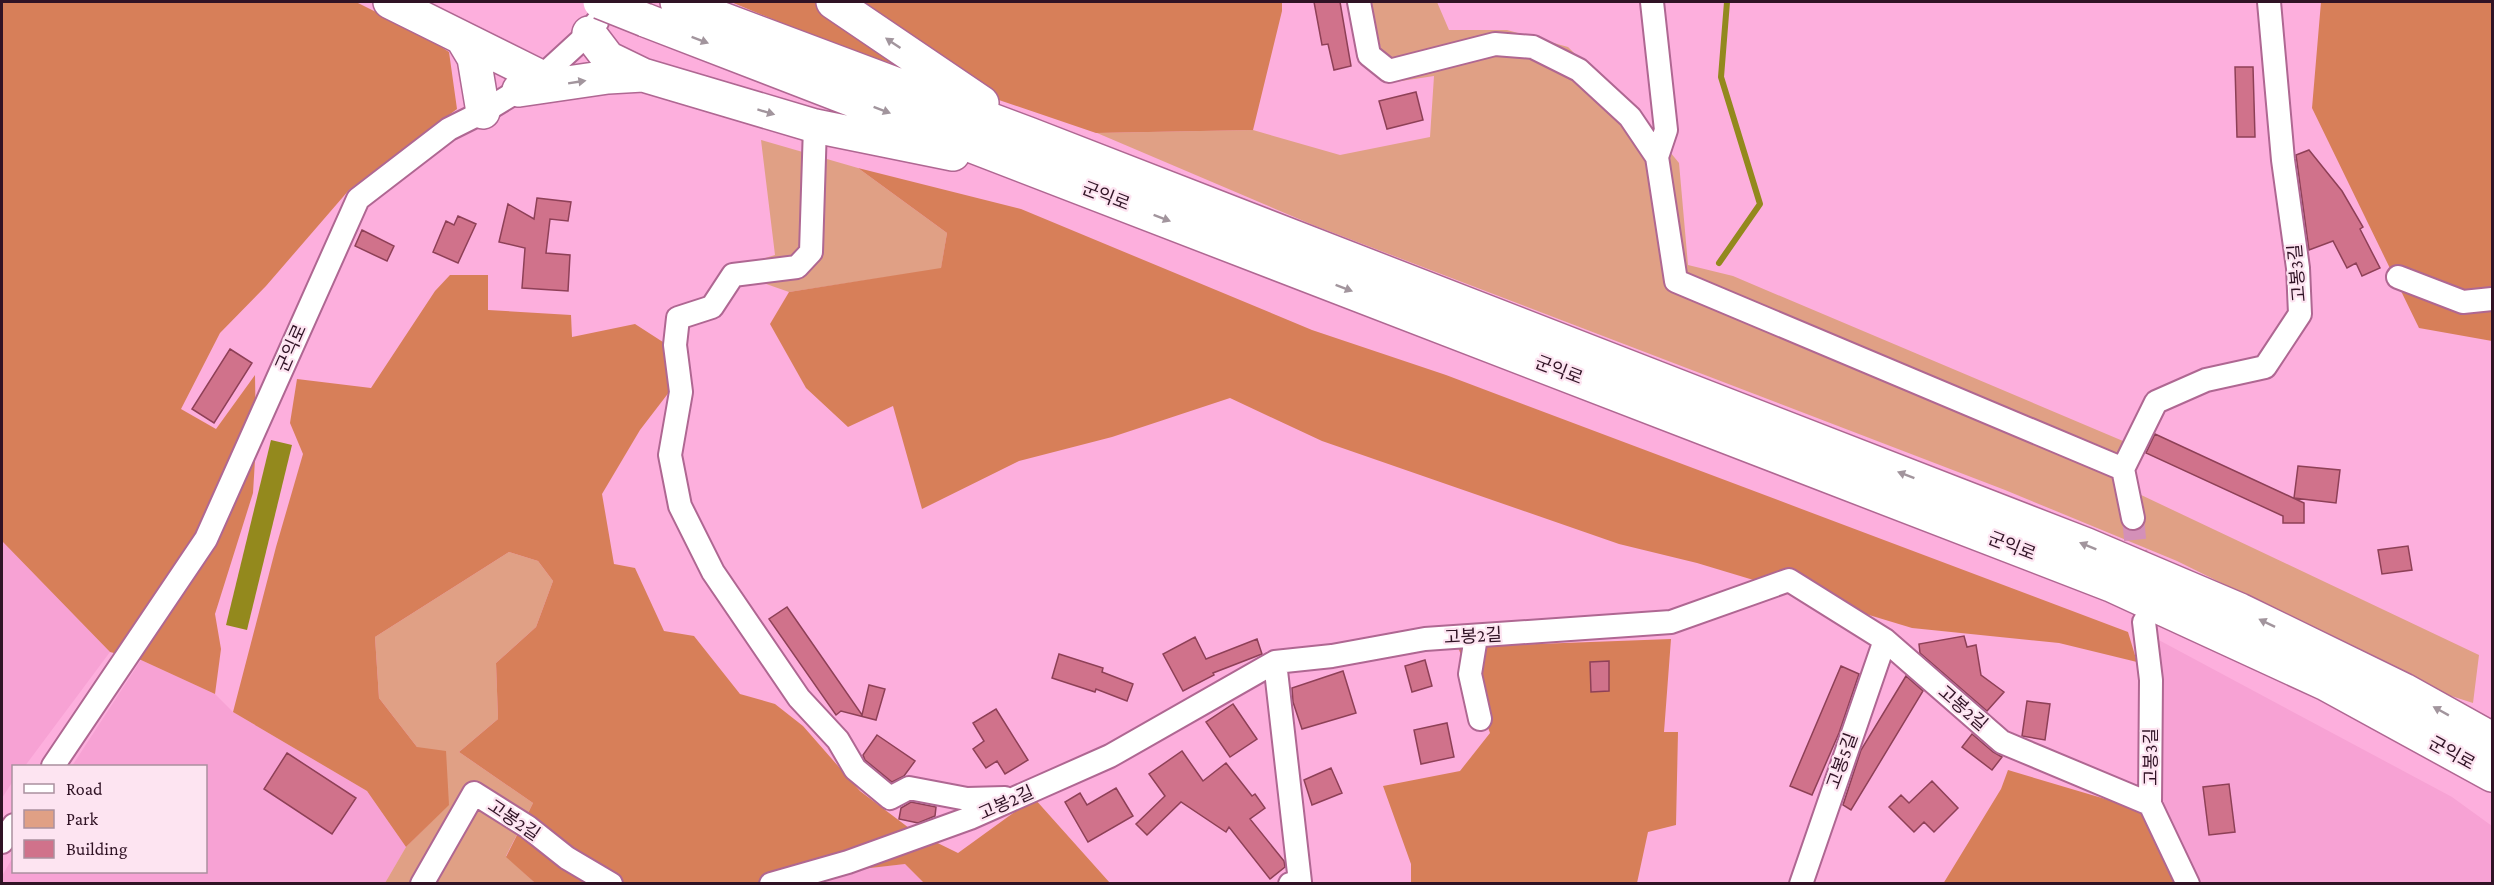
<svg xmlns="http://www.w3.org/2000/svg" width="2494" height="885" font-family="'Crimson Pro','Noto Sans KR',serif">
<style>
.built{fill:#f7a2d4}
.green{fill:#e0a085}
.forest{fill:#d77f59}
.water{fill:#93891d}
.lines{fill:none;stroke-linecap:round;stroke-linejoin:round}
.stream{stroke:#93891d;stroke-width:6}
.building{fill:#d0728b;stroke:#8e4057;stroke-width:1.5}
.minor-tunnel{stroke:#d490b8;stroke-width:22;stroke-dasharray:22 11;stroke-linecap:butt}
.minor-casing{stroke:#af6792;stroke-width:26}
.trunk-casing{stroke:#af6792;stroke-width:36}
.minor{stroke:#fff;stroke-width:22}
.trunk{stroke:#fff;stroke-width:33}
.trunk-bridge-casing{stroke:#af6792;stroke-width:36;stroke-linecap:butt}
.trunk-bridge{stroke:#fff;stroke-width:33}
.oneway{fill:#a2959d}
.labels{text-anchor:middle;dominant-baseline:central;stroke-width:4.5;stroke-linejoin:round;paint-order:stroke}
.street-label{font-size:18px;fill:#301325;stroke:#fde4f1}
</style>
<rect width="100%" height="100%" fill="#fdafdd"/>
<!-- built -->
<path class="built" d="M 2,541 L 110,652 L 25,766 L 14,766 L 13,781 L 2,798 Z
M 2155,638 L 2452,797 L 2492,826 L 2492,883 L 2200,883 L 2160,800 Z
M 141,660 L 215,694 L 233,712 L 367,791 L 406,847 L 385,883 L 2,884 L 2,876 L 13,857 L 14,872 L 206,872 L 206,766 L 72,766 Z
M 905,864 L 924,883 L 801,884 L 853,870 Z"/>
<!-- green -->
<path class="green" d="M 1371,2 L 1437,2 L 1449,30 L 1507,30 L 1568,47 L 1653,131 L 1679,163 L 1688,265 L 1733,276 L 2123,441 L 2139,494 L 2479,655 L 2473,703 L 2445,694 L 2177,561 L 2005,490 L 1313,225 L 1097,133 L 1253,130 L 1340,155 L 1430,137 L 1434,76 L 1388,83 Z
M 761,140 L 858,168 L 947,233 L 941,269 L 789,292 L 727,270 L 775,255 Z
M 509,552 L 538,561 L 553,581 L 536,627 L 496,663 L 498,719 L 459,752 L 533,803 L 506,856 L 535,883 L 385,883 L 406,847 L 449,804 L 417,747 L 379,698 L 375,637 Z"/>
<!-- forest -->
<path class="forest" d="M 2,2 L 356,2 L 426,37 L 449,52 L 457,109 L 349,190 L 266,286 L 220,333 L 181,409 L 216,429 L 255,375 L 256,443 L 253,493 L 215,614 L 221,649 L 215,694 L 141,660 L 110,652 L 2,541 Z
M 731,2 L 1282,2 L 1282,11 L 1253,130 L 1096,133 L 825,41 Z
M 2321,2 L 2492,2 L 2492,341 L 2419,328 L 2312,108 Z
M 858,168 L 1021,209 L 1312,330 L 1446,375 L 2128,632 L 2137,662 L 2059,643 L 1912,628 L 1697,563 L 1619,544 L 1322,441 L 1230,398 L 1112,437 L 1019,461 L 922,509 L 893,406 L 848,427 L 806,388 L 770,324 L 789,292 L 941,268 L 947,233 Z
M 450,275 L 488,275 L 488,310 L 571,315 L 572,337 L 635,324 L 666,344 L 673,387 L 640,430 L 602,494 L 614,564 L 635,568 L 664,631 L 694,636 L 740,694 L 775,704 L 803,726 L 860,791 L 913,831 L 958,853 L 1034,798 L 1110,883 L 924,883 L 905,864 L 853,870 L 801,883 L 535,883 L 506,857 L 533,803 L 459,752 L 498,719 L 496,663 L 536,627 L 553,581 L 538,561 L 509,552 L 375,637 L 379,698 L 417,747 L 446,751 L 449,805 L 406,847 L 367,791 L 233,712 L 276,547 L 303,454 L 290,423 L 297,379 L 371,388 L 435,291 Z
M 1671,639 L 1664,732 L 1678,732 L 1676,825 L 1648,832 L 1637,883 L 1411,883 L 1411,864 L 1383,786 L 1460,771 L 1490,733 L 1458,647 Z
M 2008,770 L 2139,809 L 2181,883 L 1943,884 L 2001,789 Z"/>
<!-- water -->
<path class="water" d="M 271,440 L 292,445 L 247,630 L 226,625 Z"/>
<g class="lines">
<!-- stream -->
<path class="stream" d="M 1719,263 L 1760,204 L 1721,77 L 1727,2"/>
</g>
<!-- building -->
<path class="building" d="M 1314,2 L 1340,2 L 1351,66 L 1334,70 L 1328,44 L 1322,45 Z
M 2235,67 L 2253,67 L 2255,137 L 2237,137 Z
M 1416,92 L 1423,120 L 1387,129 L 1379,101 Z
M 2309,150 L 2342,191 L 2363,227 L 2360,229 L 2380,268 L 2362,276 L 2356,263 L 2347,268 L 2333,241 L 2309,250 L 2296,155 Z
M 537,198 L 571,202 L 568,221 L 550,219 L 546,253 L 570,255 L 568,291 L 522,288 L 525,248 L 499,242 L 508,204 L 534,219 Z
M 458,216 L 476,224 L 458,263 L 433,252 L 446,221 L 454,225 Z
M 362,230 L 394,246 L 387,261 L 355,246 Z
M 230,349 L 252,363 L 214,423 L 192,409 Z
M 2155,434 L 2304,503 L 2304,523 L 2283,523 L 2283,516 L 2146,453 Z
M 2298,466 L 2340,470 L 2336,503 L 2294,498 Z
M 2408,546 L 2412,570 L 2382,574 L 2378,550 Z
M 787,607 L 862,715 L 869,685 L 885,689 L 876,720 L 841,711 L 836,715 L 769,619 Z
M 1964,636 L 1967,647 L 1976,645 L 1981,675 L 2004,692 L 1987,711 L 1920,653 L 1919,644 Z
M 1195,637 L 1206,659 L 1257,639 L 1262,654 L 1213,673 L 1214,675 L 1183,691 L 1163,654 Z
M 1059,654 L 1103,668 L 1102,672 L 1133,684 L 1127,701 L 1096,689 L 1095,692 L 1052,678 Z
M 1425,660 L 1432,686 L 1412,692 L 1405,666 Z
M 1609,661 L 1609,691 L 1591,692 L 1590,662 Z
M 1841,666 L 1859,674 L 1839,733 L 1812,795 L 1790,786 Z
M 1343,671 L 1356,713 L 1302,729 L 1293,702 L 1292,688 Z
M 1906,676 L 1923,691 L 1851,810 L 1843,805 L 1861,750 Z
M 2027,701 L 2050,704 L 2045,740 L 2022,736 Z
M 1233,704 L 1257,739 L 1230,757 L 1206,722 Z
M 996,709 L 1028,760 L 1005,774 L 997,761 L 986,768 L 973,749 L 984,741 L 973,723 Z
M 1447,723 L 1454,757 L 1421,764 L 1414,730 Z
M 1972,734 L 1993,752 L 2002,757 L 1992,770 L 1962,747 Z
M 877,735 L 915,761 L 904,776 L 892,782 L 865,760 L 863,755 Z
M 1182,751 L 1203,781 L 1226,763 L 1252,796 L 1255,794 L 1265,808 L 1250,819 L 1284,861 L 1285,867 L 1270,879 L 1229,827 L 1226,832 L 1181,802 L 1147,835 L 1136,824 L 1165,796 L 1149,774 Z
M 287,753 L 356,798 L 332,834 L 264,789 Z
M 1331,768 L 1342,793 L 1312,805 L 1304,780 Z
M 1932,781 L 1958,808 L 1934,832 L 1924,822 L 1914,832 L 1889,807 L 1901,795 L 1909,803 Z
M 2229,784 L 2235,832 L 2209,835 L 2203,787 Z
M 1116,788 L 1133,816 L 1088,842 L 1065,802 L 1080,793 L 1087,805 Z
M 911,802 L 936,807 L 935,816 L 918,823 L 899,819 L 901,808 Z"/>
<g class="lines">
<!-- minor-tunnel -->
<path class="minor-tunnel" d="M 2133,518 L 2139,579"/>
<!-- minor casing -->
<g class="minor-casing">
<path id="minor" d="M 1359,2 L 1369,55 L 1389,71 L 1495,44 L 1533,47 L 1579,70 L 1630,117 L 1657,157
M 1652,2 L 1666,130 L 1657,157 L 1676,281 L 2123,469
M 815,126 L 811,252 L 797,267 L 733,275 L 712,307 L 678,318 L 675,345 L 681,392 L 670,455 L 680,506 L 713,572 L 799,698 L 838,740 L 855,769 L 890,798 L 909,788 L 967,799 L 1005,798
M 2398,277 L 2463,302 L 2492,299
M 2133,518 L 2123,469 L 2156,402 L 2206,380 L 2265,367 L 2300,314 L 2298,268 L 2283,160 L 2269,2
M 2144,622 L 2151,680 L 2150,804 L 2188,884
M 1476,637 L 1470,674 L 1480,719
M 1275,662 L 1300,882 L 1290,884
M 53,766 L 206,539 L 358,199 L 449,129 L 483,112 L 541,77 L 589,33 L 597,22
M 2,842 L 14,825
M 422,884 L 474,793 L 528,827 L 567,858 L 611,884
M 771,884 L 848,862 L 970,818 L 1110,756 L 1275,662 L 1332,656 L 1425,639 L 1671,622 L 1789,580 L 1885,640 L 2002,742 L 2150,804
M 1801,884 L 1885,640"/>
</g>
<!-- trunk casing -->
<g class="trunk-casing">
<path id="trunk" d="M 390,2 L 541,77
M 677,2 L 1029,134 L 2087,545 L 2240,610 L 2404,690 L 2492,739
M 833,2 L 982,103
M 645,20 L 2111,585 L 2326,684 L 2492,775
M 589,33 L 608,58 L 643,75
M 462,38 L 474,58 L 483,112
M 519,90 L 608,77 L 643,75 L 815,126 L 953,154"/>
</g>
<!-- minor -->
<use href="#minor" class="minor"/>
<!-- trunk -->
<use href="#trunk" class="trunk"/>
<!-- trunk-bridge casing -->
<g class="trunk-bridge-casing">
<path id="trunk-bridge" d="M 600,2 L 645,20"/>
</g>
<!-- trunk-bridge -->
<use href="#trunk-bridge" class="trunk-bridge"/>
</g>
<!-- one-way arrows -->
<defs><path id="oneway-solid" d="M-6-.8H1V-3.2L6.5 0L1 3.2V.8H-6Z" transform="scale(1.5)"/></defs>
<g class="oneway">
<use href="#oneway-solid" transform="translate(700 40) rotate(21)"/>
<use href="#oneway-solid" transform="translate(893 43) rotate(-146)"/>
<use href="#oneway-solid" transform="translate(577 82) rotate(-9)"/>
<use href="#oneway-solid" transform="translate(882 110) rotate(21)"/>
<use href="#oneway-solid" transform="translate(766 112) rotate(17)"/>
<use href="#oneway-solid" transform="translate(1162 218) rotate(21)"/>
<use href="#oneway-solid" transform="translate(1344 288) rotate(21)"/>
<use href="#oneway-solid" transform="translate(1906 475) rotate(-159)"/>
<use href="#oneway-solid" transform="translate(2088 546) rotate(-158)"/>
<use href="#oneway-solid" transform="translate(2267 623) rotate(-154)"/>
<use href="#oneway-solid" transform="translate(2441 711) rotate(-151)"/>
</g>
<g class="labels">
<!-- street labels -->
<g class="street-label">
<text transform="translate(1106 196) rotate(21)">군익로</text>
<text transform="translate(2297 273) rotate(-95)">고봉3길</text>
<text transform="translate(291 348) rotate(-66)">군익로</text>
<text transform="translate(1559 370) rotate(21)">군익로</text>
<text transform="translate(2012 546) rotate(21)">군익로</text>
<text transform="translate(1473 636) rotate(-3)">고봉2길</text>
<text transform="translate(1963 708) rotate(41)">고봉2길</text>
<text transform="translate(2452 753) rotate(29)">군익로</text>
<text transform="translate(2151 757) rotate(-90)">고봉3길</text>
<text transform="translate(1842 761) rotate(-70)">고봉5길</text>
<text transform="translate(1006 803) rotate(-24)">고봉2길</text>
<text transform="translate(514 820) rotate(34)">고봉2길</text>
</g>
</g>
<!-- border -->
<rect width="2494" height="885" fill="none" stroke="#301325" stroke-width="6"/>
<!-- legend -->
<rect x="12" y="765" width="195" height="108" fill="#fde4f1" stroke="#ab909f" stroke-width="1.5"/>
<rect x="24" y="784" width="30" height="9" fill="#ffffff" stroke="#ab909f" stroke-width="1.5"/>
<text x="66" y="795" font-size="18" fill="#301325">Road</text>
<rect x="24" y="810" width="30" height="18" fill="#e0a085" stroke="#ab909f" stroke-width="1.5"/>
<text x="66" y="825" font-size="18" fill="#301325">Park</text>
<rect x="24" y="840" width="30" height="18" fill="#d0728b" stroke="#ab909f" stroke-width="1.5"/>
<text x="66" y="855" font-size="18" fill="#301325">Building</text>
</svg>
